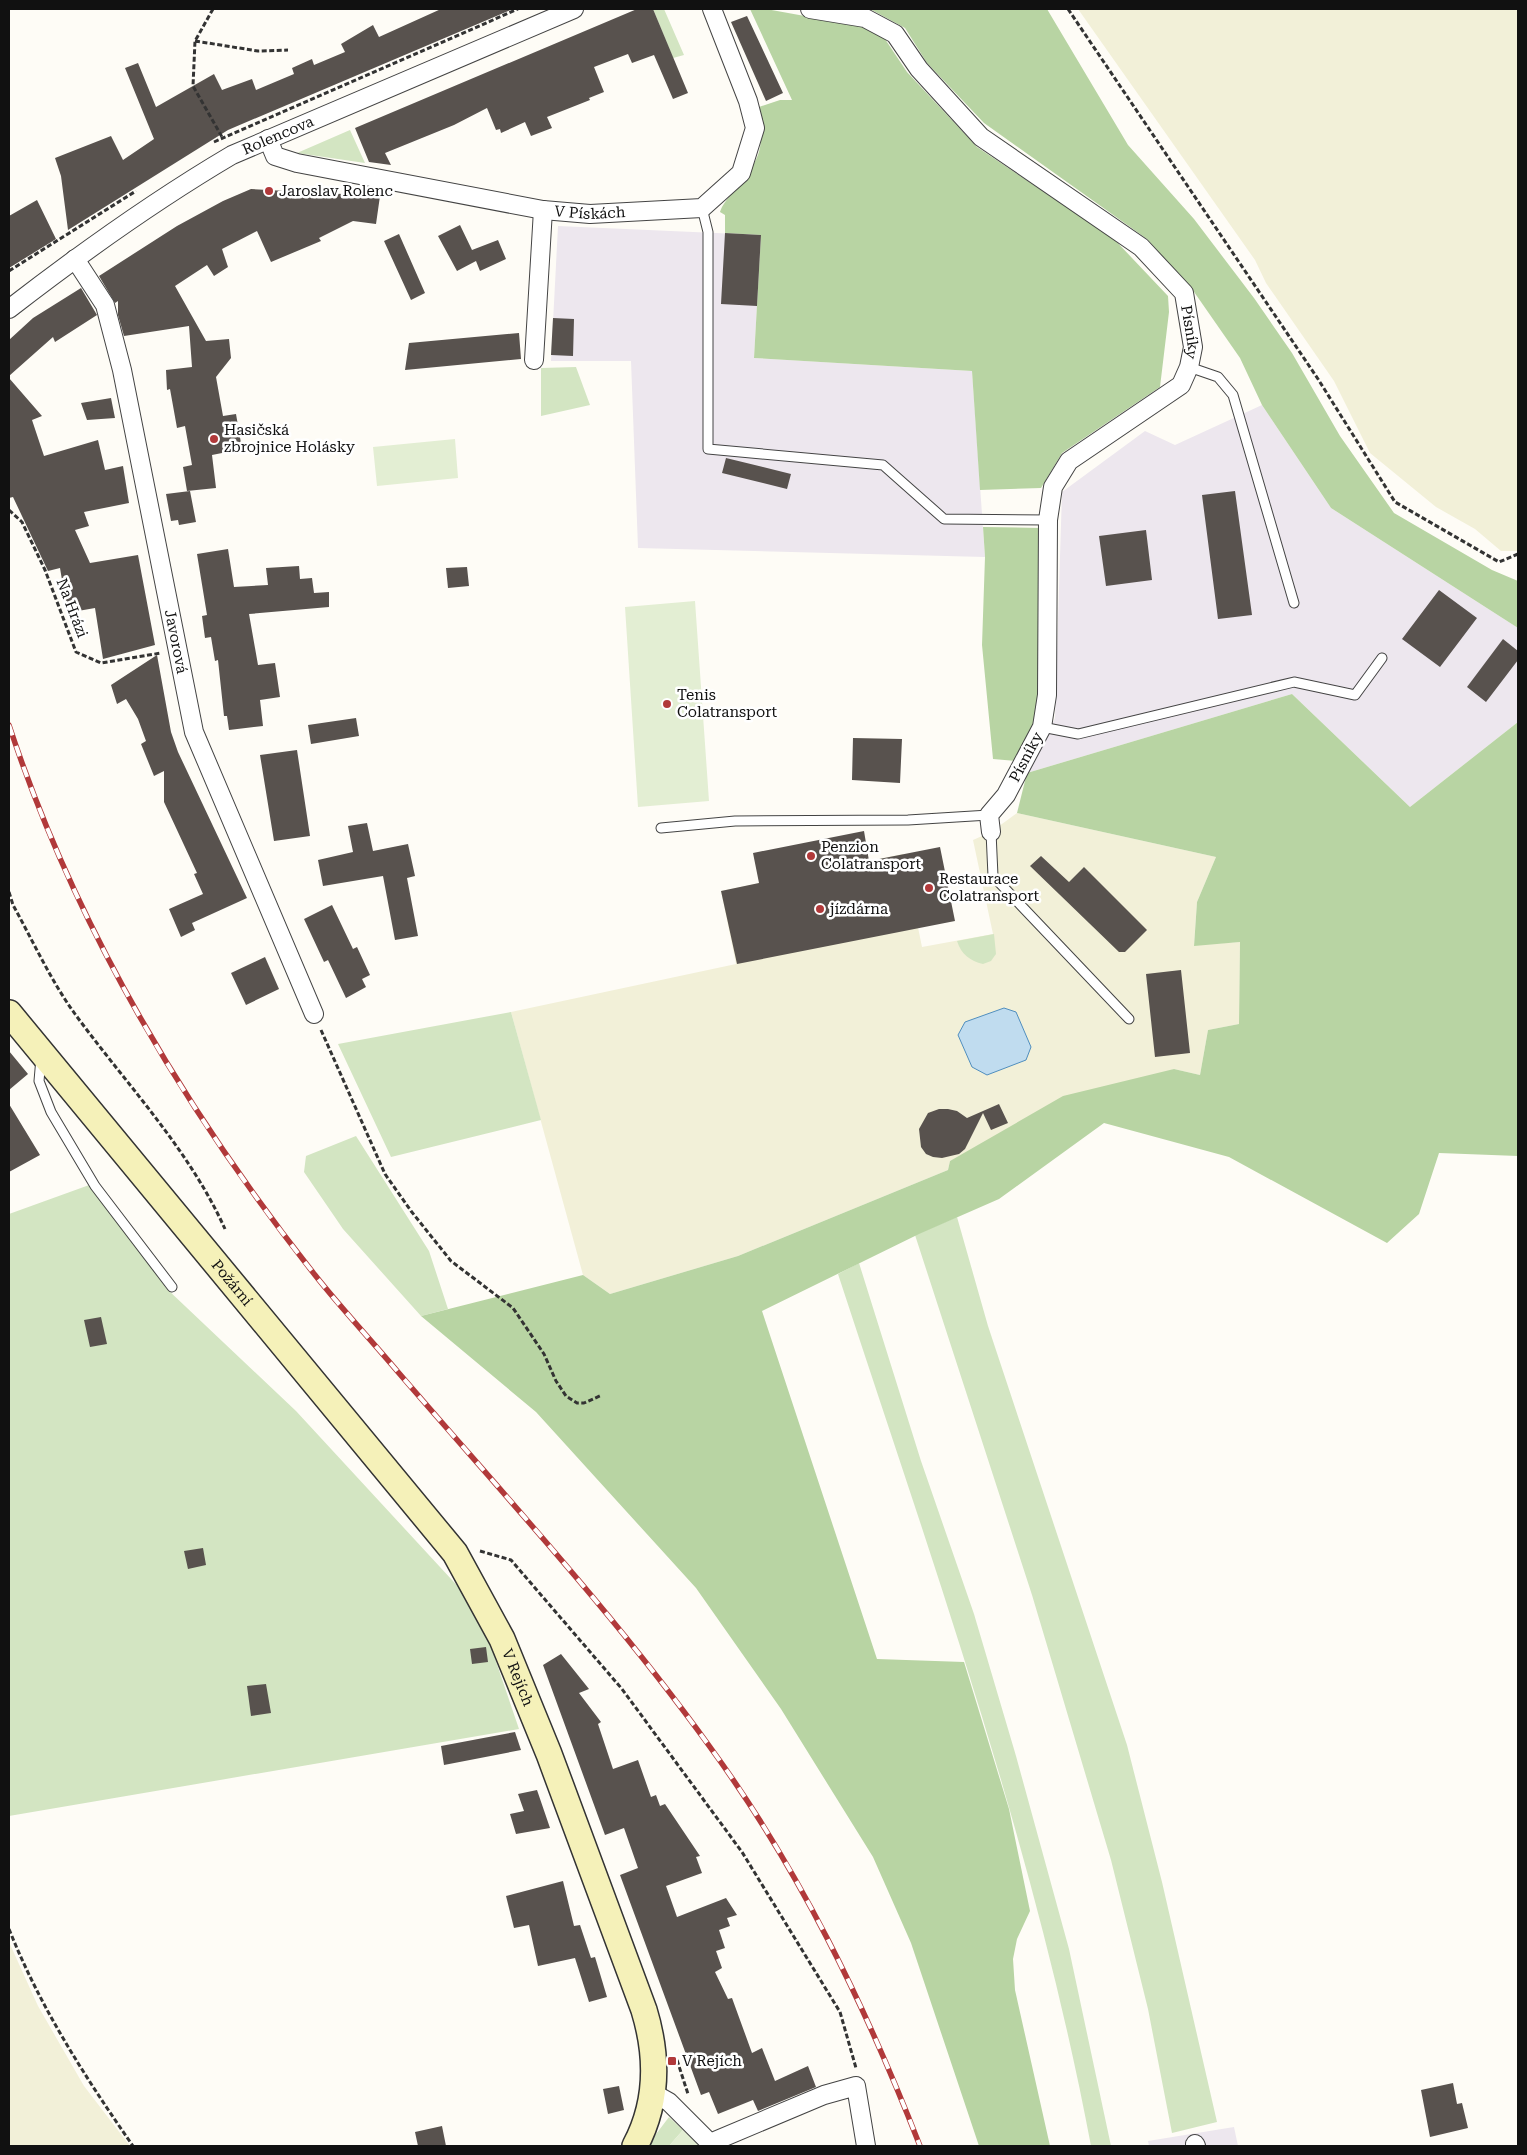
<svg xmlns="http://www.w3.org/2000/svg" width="1527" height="2155" font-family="'Roboto Serif',serif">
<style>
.industrial{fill:#ede7ee}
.farmland{fill:#f2f0d8}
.green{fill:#d3e5c2}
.forest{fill:#b8d4a3}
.pitch{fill:#e3eed3}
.water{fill:#c0dcef;stroke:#508ebe}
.building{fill:#58524e}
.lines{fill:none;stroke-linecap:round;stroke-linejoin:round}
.lane-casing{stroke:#444;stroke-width:11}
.street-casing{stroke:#444;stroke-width:20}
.secondary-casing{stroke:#333;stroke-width:28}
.path{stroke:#333;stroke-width:3;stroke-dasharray:5 2.5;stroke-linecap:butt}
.lane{stroke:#fff;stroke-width:9}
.street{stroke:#fff;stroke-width:18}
.secondary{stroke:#f5f1b9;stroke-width:25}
.rail-casing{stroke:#b1393a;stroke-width:5.5}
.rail{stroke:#fff;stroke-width:4;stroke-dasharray:11;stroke-linecap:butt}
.poi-dot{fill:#b1393a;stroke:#fff;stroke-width:2}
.labels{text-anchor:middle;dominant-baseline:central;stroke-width:5;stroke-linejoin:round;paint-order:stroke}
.street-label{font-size:15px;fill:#111;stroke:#fff}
.poi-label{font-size:15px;fill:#111;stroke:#fff;text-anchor:start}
</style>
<rect width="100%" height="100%" fill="#fefcf6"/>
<!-- industrial -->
<path class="industrial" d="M 558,226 L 761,235 L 754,358 L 972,371 L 985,557 L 638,548 L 631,361 L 551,361 Z
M 1262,405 L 1331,508 L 1518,628 L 1518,722 L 1410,807 L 1292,694 L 1027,773 L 1055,718 L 1062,492 L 1145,431 L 1175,445 Z
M 1234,2127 L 1238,2146 L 1149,2146 L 1148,2141 Z"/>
<!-- farmland -->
<path class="farmland" d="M 1078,9 L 1518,9 L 1518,551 L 1501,551 L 1475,529 L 1436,507 L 1370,453 L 1334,381 L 1266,283 L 1255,260 Z
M 1017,813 L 1216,857 L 1197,902 L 1194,945 L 1240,942 L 1239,1024 L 1208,1030 L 1200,1075 L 1174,1069 L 950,1161 L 948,1170 L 738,1256 L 610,1294 L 583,1275 L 511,1012 L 736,964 L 721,891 L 903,854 L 922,947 L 993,934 L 973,840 L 991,832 Z
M 9,1942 L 38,2006 L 84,2086 L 130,2146 L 9,2146 Z"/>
<!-- green -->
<path class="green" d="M 653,9 L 664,9 L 684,55 L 673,58 Z
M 350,130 L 365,163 L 297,153 Z
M 576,367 L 590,405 L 541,416 L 541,368 Z
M 994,934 L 996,954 L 991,961 L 983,964 C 970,961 961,954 957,941 Z
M 511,1012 L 541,1120 L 391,1157 L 338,1044 Z
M 356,1136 L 429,1251 L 448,1309 L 421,1316 L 343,1229 L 304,1172 L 306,1156 Z
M 92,1184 L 167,1289 L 296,1411 L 464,1593 L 486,1632 L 519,1729 L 9,1816 L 9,1214 Z
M 957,1217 L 988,1326 L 1127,1745 L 1162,1882 L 1217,2122 L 1172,2133 L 1148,2009 L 1111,1860 L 1032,1595 L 915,1235 Z
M 859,1263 L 921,1461 L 974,1614 L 1016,1756 L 1069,1949 L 1111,2146 L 1091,2146 C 1035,1848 932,1561 838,1274 Z
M 669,2117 L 683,2130 L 669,2146 L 647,2146 Z"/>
<!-- forest -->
<path class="forest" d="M 750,9 L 766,9 L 860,26 L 885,39 L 907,72 L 977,147 L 1114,239 L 1168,296 L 1169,312 L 1160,387 L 1062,453 L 1041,488 L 980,490 L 972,371 L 754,358 L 761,235 L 725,233 L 725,215 L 720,212 C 722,205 728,198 733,192 C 759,159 767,151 756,108 L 780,100 L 792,100 Z
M 870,9 L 1047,9 L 1128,145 L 1194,219 L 1254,298 L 1292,353 L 1340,436 L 1394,513 L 1492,570 L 1518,581 L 1518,628 L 1331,508 L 1262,405 L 1240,358 L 1192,289 L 1147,239 L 984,123 L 927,63 L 905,28 Z
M 983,527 L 1041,528 L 1040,691 L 1033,734 L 1016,761 L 993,759 L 982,645 L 985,557 Z
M 1292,694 L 1410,807 L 1518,722 L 1518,1156 L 1439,1153 L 1419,1214 L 1387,1243 L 1229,1157 L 1104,1123 L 999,1199 L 919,1234 L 762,1311 L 877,1659 L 964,1662 L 1009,1809 L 1030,1911 L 1017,1939 L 1013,1959 L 1015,1990 L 1050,2146 L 979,2146 L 911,1943 L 873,1857 L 781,1709 L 696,1588 L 536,1412 L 421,1316 L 583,1275 L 610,1294 L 738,1256 L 948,1170 L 950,1161 L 1063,1096 L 1174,1069 L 1200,1075 L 1208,1030 L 1239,1024 L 1240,942 L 1194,946 L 1197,902 L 1216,857 L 1017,813 L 1027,773 Z"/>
<!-- pitch -->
<path class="pitch" d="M 455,439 L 458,478 L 377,486 L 373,447 Z
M 695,601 L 709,801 L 638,807 L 625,607 Z
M 683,2130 L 700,2146 L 669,2146 Z"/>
<!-- water -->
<path class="water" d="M 1004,1008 L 1016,1012 L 1031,1047 L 1026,1060 L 987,1075 L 972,1067 L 958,1035 L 965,1022 Z"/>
<!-- building -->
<path class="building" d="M 441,9 L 513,9 L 228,130 L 68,230 L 61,176 L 55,158 L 111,136 L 123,160 L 154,139 L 125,68 L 138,63 L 156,107 L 214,74 L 222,90 L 252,79 L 256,90 L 294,74 L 292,68 L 312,59 L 314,65 L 345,52 L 341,44 L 373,25 L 379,37 Z
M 637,9 L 653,9 L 688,93 L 673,99 L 654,55 L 632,63 L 628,54 L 594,67 L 604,92 L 589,98 L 590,100 L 547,117 L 552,128 L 531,136 L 525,122 L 501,133 L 500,129 L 496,130 L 487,108 L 454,125 L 385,153 L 391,165 L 369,162 L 355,128 Z
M 747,16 L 783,93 L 766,101 L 731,22 Z
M 251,189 L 380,196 L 376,224 L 353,221 L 319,238 L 321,241 L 271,262 L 257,231 L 222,249 L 228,267 L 214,276 L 207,265 L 175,286 L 206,341 L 229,339 L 231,358 L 216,377 L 223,416 L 236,414 L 242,449 L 212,455 L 216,488 L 187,491 L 183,467 L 192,465 L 185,426 L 177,428 L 170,389 L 167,390 L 166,370 L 192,367 L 189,326 L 124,336 L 118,315 L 118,301 L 115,303 L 99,276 L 177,226 L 223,201 Z
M 37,200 L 56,239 L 9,268 L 9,216 Z
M 460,225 L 472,250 L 498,240 L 506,259 L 480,271 L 476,261 L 457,271 L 438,236 Z
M 725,233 L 761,235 L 757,306 L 721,304 Z
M 399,234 L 425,293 L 411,300 L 384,241 Z
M 81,288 L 97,315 L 55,342 L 53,337 L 9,376 L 9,340 L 33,318 Z
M 553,318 L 574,319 L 573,356 L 551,355 Z
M 519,333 L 521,359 L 405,370 L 409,343 Z
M 9,378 L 42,416 L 32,420 L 44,456 L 98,440 L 105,470 L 123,466 L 129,503 L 84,512 L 89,526 L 75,530 L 90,563 L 138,555 L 155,645 L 103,659 L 95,608 L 78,611 L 77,603 L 66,604 L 60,568 L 48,571 L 13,497 L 9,498 Z
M 111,398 L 115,418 L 87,420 L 81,403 Z
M 726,458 L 791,474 L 787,489 L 722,473 Z
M 190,491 L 196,522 L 179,525 L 178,520 L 171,521 L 166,494 Z
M 1235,491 L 1252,615 L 1218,619 L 1202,495 Z
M 1146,530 L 1152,580 L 1106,586 L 1099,536 Z
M 228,549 L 234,587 L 268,585 L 266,568 L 299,566 L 300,579 L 312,578 L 314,593 L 329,592 L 329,607 L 249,614 L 258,665 L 275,663 L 280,697 L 260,700 L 263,726 L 229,730 L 227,716 L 224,716 L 218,660 L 215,661 L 211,637 L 205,638 L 202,616 L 207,615 L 197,554 Z
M 467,567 L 469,586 L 448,588 L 446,568 Z
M 1439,590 L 1477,618 L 1440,667 L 1402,639 Z
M 1503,639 L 1518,651 L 1518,660 L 1486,702 L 1467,687 Z
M 157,655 L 171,732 L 178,752 L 247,898 L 192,923 L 195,930 L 181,937 L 169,909 L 203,894 L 194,874 L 197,873 L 164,802 L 164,771 L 154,776 L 141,744 L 146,741 L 138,719 L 126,699 L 117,704 L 111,685 Z
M 356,718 L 359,736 L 311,744 L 308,725 Z
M 853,738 L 902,739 L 900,783 L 852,780 Z
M 297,750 L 310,836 L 274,841 L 260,755 Z
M 367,823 L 373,851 L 408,844 L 415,876 L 407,878 L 418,936 L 395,940 L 383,876 L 323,886 L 318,860 L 353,852 L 348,826 Z
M 864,831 L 869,861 L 940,847 L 955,921 L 737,964 L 721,891 L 759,883 L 753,853 Z
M 1041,856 L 1069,882 L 1084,867 L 1147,930 L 1125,952 L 1119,952 L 1030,866 Z
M 332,905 L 353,949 L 357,947 L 370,975 L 362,979 L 366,987 L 346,998 L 328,960 L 324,962 L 304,919 Z
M 265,957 L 279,989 L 246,1005 L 231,973 Z
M 1181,970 L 1190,1053 L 1155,1057 L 1146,974 Z
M 9,1051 L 28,1074 L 9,1090 Z
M 9,1104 L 40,1155 L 9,1172 Z
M 999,1104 L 1008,1123 L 991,1130 L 983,1113 L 965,1149 L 959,1154 L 942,1158 L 933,1157 L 926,1154 L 921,1147 L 919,1129 L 928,1113 L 939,1109 L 948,1109 L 957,1111 L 967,1118 Z
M 101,1317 L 107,1344 L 90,1347 L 84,1320 Z
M 203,1548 L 206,1565 L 188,1569 L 184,1551 Z
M 486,1647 L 488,1662 L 472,1664 L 470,1649 Z
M 561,1654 L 589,1689 L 579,1693 L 601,1722 L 598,1724 L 613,1769 L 638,1760 L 651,1797 L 656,1795 L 660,1806 L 665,1804 L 700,1856 L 696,1857 L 702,1873 L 666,1886 L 677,1917 L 726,1898 L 737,1915 L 727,1918 L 730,1926 L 719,1930 L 725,1948 L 716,1951 L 722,1968 L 715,1972 L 728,1999 L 732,1998 L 752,2053 L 762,2048 L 775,2081 L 808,2066 L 816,2087 L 758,2111 L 753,2100 L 718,2114 L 709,2092 L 701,2095 L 620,1875 L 638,1868 L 624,1828 L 605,1835 L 543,1665 Z
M 266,1684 L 271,1713 L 251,1716 L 247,1686 Z
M 515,1732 L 521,1750 L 444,1765 L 441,1746 Z
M 537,1790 L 550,1828 L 516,1834 L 510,1814 L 524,1811 L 518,1794 Z
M 563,1881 L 574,1926 L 580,1925 L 591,1958 L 595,1957 L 607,1997 L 589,2002 L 575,1958 L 538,1966 L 529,1925 L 514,1928 L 506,1896 Z
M 1453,2083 L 1457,2104 L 1462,2103 L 1468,2128 L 1430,2137 L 1421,2090 Z
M 619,2086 L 624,2110 L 608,2114 L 603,2089 Z
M 442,2126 L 446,2146 L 418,2146 L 415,2132 Z"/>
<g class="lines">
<!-- lane casing -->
<g class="lane-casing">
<path id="lane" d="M 702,208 L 708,232 L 708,449 L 883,465 L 944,519 L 1048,520
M 1189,367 L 1218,377 L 1233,395 L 1294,603
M 1042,727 L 1078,734 L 1294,682 L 1355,695 L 1382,658
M 661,828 L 735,821 L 908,820 L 989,815
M 991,832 L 993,876 L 1129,1019
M 41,1058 L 39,1081 L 51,1112 L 95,1186 L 172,1287"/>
</g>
<!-- street casing -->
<g class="street-casing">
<g id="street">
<path id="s1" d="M 810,9 L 865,18 L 895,34 L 919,69 L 981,137 L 1141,247 L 1184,293 L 1193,347 L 1189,367 L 1181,385 L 1069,461 L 1053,487 L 1048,520 L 1047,695 L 1042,727 L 1006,795 L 989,815 L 991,832"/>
<path id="s2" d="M 268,139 L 275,156 L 297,163 L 543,210 L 590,214 L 702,208 L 741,173 L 755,128 L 748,101 L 712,9"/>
<path id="s3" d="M 75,259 L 105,305 L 122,370 L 194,732 L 314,1014"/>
<path id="s4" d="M 9,309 C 80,254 154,201 232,155 L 574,9"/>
<path d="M 534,360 L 543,210"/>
<path d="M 653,2093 L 669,2102 L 710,2143 L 824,2095 L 856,2086 L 866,2146"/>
<path d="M 1195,2144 L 1196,2146"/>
</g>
</g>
<!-- secondary casing -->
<g class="secondary-casing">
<g id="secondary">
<path id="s5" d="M 9,1013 L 455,1553 L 502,1639 L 549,1754 L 644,2010 C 658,2056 658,2103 635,2146"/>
</g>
</g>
<!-- path -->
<path class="path" d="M 213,9 L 195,41 L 193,86 L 222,137
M 1068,9 L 1318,379 L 1395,502 L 1499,562 L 1518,554
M 195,41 L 258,51 L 288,50
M 214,142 L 518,9
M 9,271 L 136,191
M 9,510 L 22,522 L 45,570 L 76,652 L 101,663 L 161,653
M 9,892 L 13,905 C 33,941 51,981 75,1014 C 126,1084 189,1149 225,1229
M 321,1030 L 385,1174 L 411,1211 L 451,1261 L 513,1308 L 544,1354 L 556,1381 L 566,1396 L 577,1403 L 584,1403 L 602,1395
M 480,1551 L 511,1560 L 622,1689 L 742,1852 L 840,2012 L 856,2068
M 9,1929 C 40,2007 85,2077 133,2146
M 677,2060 L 688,2094"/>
<!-- lane -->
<use href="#lane" class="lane"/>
<!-- street -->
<use href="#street" class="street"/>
<!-- secondary -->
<use href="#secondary" class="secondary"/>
<!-- rail casing -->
<g class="rail-casing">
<path id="rail" d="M 9,725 C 75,926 184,1109 315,1275 C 341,1308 371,1340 398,1372 C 504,1495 615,1615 710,1747 C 799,1869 865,2005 920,2146"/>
</g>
<!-- rail -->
<use href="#rail" class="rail"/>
</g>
<!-- markers -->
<g class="poi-dot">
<circle cx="269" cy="191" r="5"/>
<circle cx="214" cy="439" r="5"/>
<circle cx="667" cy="704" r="5"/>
<circle cx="811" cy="856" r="5"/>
<circle cx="929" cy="888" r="5"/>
<circle cx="820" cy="909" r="5"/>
<rect x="667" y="2056" width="10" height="10" rx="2.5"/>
</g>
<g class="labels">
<!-- street labels -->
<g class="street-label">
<text stroke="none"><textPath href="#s4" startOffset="321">Rolencova</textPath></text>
<text stroke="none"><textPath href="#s2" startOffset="339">V Pískách</textPath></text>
<text stroke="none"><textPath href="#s1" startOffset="521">Písníky</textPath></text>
<text transform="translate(72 608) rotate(69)">Na Hrázi</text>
<text stroke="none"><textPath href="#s3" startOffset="399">Javorová</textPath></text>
<text transform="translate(1026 757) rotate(-62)">Písníky</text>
<text stroke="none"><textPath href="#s5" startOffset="350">Požární</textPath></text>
<text stroke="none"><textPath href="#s5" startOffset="840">V Rejích</textPath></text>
</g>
<!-- poi labels -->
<g class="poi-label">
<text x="279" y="191">Jaroslav Rolenc</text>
<text x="224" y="430">Hasičská<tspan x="224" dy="17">zbrojnice Holásky</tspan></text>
<text x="677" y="695">Tenis<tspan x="677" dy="17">Colatransport</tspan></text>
<text x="821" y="847">Penzion<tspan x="821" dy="17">Colatransport</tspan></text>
<text x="939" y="879">Restaurace<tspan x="939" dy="17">Colatransport</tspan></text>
<text x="830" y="909">jízdárna</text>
<text x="682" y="2061">V Rejích</text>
</g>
</g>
<!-- border -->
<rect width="1527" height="2155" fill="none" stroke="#111111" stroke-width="20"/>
</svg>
